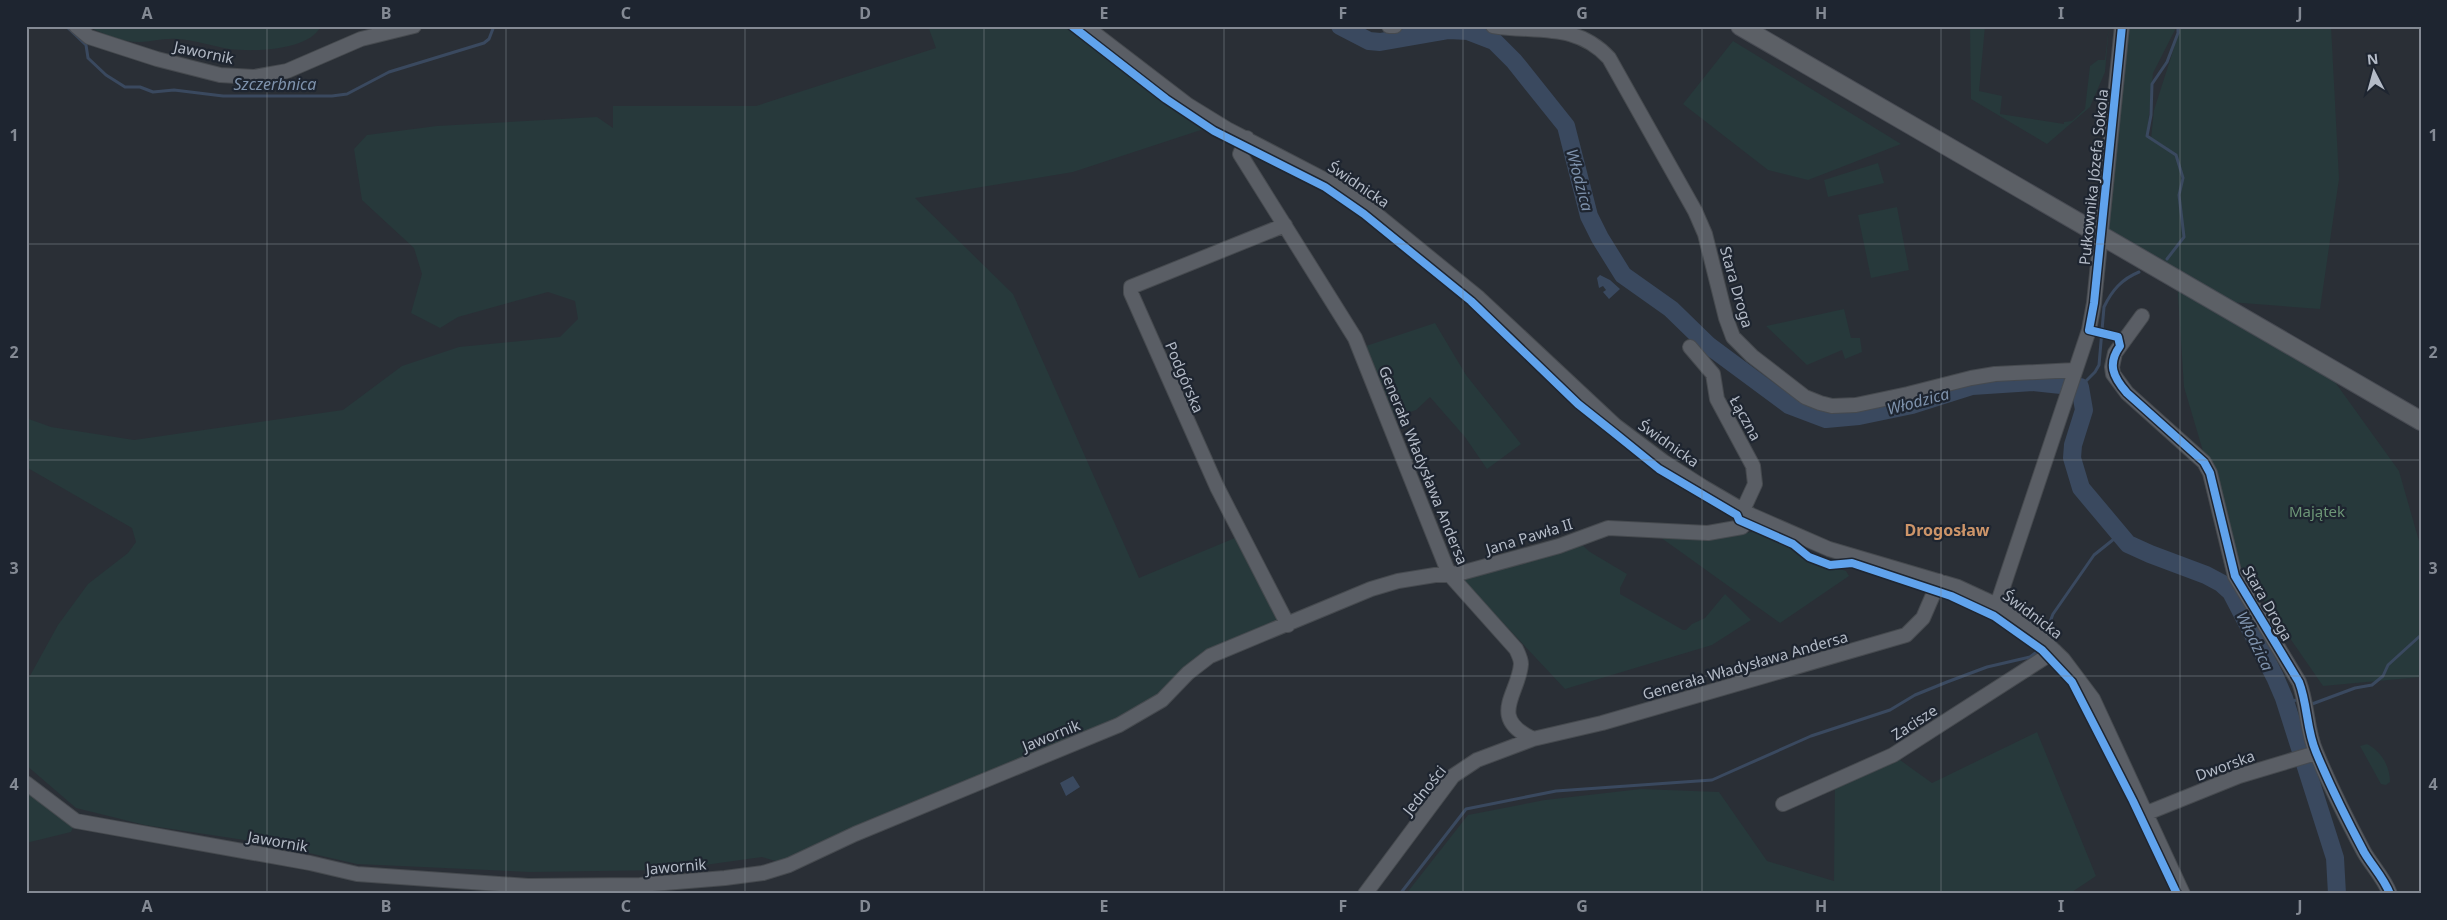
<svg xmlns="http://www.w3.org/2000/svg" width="2447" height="920" font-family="'Noto Sans',sans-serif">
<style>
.green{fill:#27393b}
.water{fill:#3a495f}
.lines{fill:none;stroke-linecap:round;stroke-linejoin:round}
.stream{stroke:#3a495f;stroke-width:3}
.river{stroke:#3a495f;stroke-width:18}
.minor-casing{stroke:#464a4f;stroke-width:16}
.major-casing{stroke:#484b53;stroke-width:20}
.minor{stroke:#5a5e65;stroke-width:14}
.major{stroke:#5c6066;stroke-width:18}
.cycleway-casing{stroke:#1e2530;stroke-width:11}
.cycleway{stroke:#60a3ed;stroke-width:8}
.grid{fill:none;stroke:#848a94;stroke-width:1;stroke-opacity:0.55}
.labels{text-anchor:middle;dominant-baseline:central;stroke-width:4.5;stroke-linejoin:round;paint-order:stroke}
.street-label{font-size:15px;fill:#b4bbc7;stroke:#1e2530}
.park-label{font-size:15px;fill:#6d9677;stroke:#1e2530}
.water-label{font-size:16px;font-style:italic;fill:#7e92ac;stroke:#1e2530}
.neighbourhood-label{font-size:16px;font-weight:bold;fill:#cd9569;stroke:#1e2530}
.neatline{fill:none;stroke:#848a94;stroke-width:2}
.grid-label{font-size:16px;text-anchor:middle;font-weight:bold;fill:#848a94}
</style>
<rect width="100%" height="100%" fill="#2a2f36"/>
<!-- green -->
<path class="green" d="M 88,26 L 321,26 C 309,51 253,52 229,49 C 212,46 194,40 177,39 C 164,38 151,42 139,42 C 123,42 102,34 88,26 Z
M 928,26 L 1075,26 L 1210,127 L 1073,172 L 915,198 L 1013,294 L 1139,578 L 1242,535 L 1288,625 L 1210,656 L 1162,700 L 789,865 L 762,857 L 669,870 L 530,872 L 357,864 L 270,844 L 145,825 L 76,808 L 26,765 L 26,683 L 58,625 L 88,584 L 128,553 L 136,542 L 132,528 L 26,467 L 26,418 L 51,427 L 134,440 L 343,410 L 402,366 L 459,347 L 560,337 L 578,319 L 575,301 L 548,292 L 458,317 L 440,328 L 411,313 L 422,274 L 414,248 L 362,200 L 354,149 L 367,135 L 437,126 L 597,117 L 613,128 L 613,106 L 756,106 L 936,48 Z
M 1970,26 L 1985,26 L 1979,91 L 2002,96 L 2000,114 L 2064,124 L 2064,122 L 2072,121 L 2085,109 L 2090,66 L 2098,60 L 2105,60 L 2109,26 L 2105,72 L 2090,107 L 2047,144 L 1971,99 Z
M 2121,26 L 2177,26 L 2153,73 L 2147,136 L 2151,139 L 2154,110 L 2181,26 L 2331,26 L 2339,179 L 2320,309 L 2216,301 L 2322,364 L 2399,471 L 2421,548 L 2421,677 L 2323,686 L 2242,569 L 2211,478 L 2184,387 L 2177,280 L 2100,235 Z
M 1733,41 L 1901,144 L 1808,180 L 1768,170 L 1683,104 Z
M 1878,163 L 1884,183 L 1828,197 L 1824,180 Z
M 1897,207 L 1909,270 L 1871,278 L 1858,215 Z
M 1844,309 L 1851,338 L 1860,338 L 1862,352 L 1845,359 L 1842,350 L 1807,365 L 1766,326 Z
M 1435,323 L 1466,375 L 1521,444 L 1487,469 L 1465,437 L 1430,397 L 1416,410 L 1393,418 L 1366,346 Z
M 1757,531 L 1791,545 L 1806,557 L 1846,571 L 1849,576 L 1780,623 L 1660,537 L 1709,540 Z
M 1582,545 L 1590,552 L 1627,574 L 1620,588 L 1620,594 L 1683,630 L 1686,630 L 1692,624 L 1705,618 L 1725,594 L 1751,620 L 1712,645 L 1565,689 L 1462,579 Z
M 2037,732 L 2096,876 L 2069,894 L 1406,894 L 1468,815 L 1545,800 L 1641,789 L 1719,792 L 1767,861 L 1834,881 L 1835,780 L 1893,755 L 1932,783 Z
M 2367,744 C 2381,751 2390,766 2390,782 L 2386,785 L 2381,784 L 2360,746 Z
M 26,783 L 76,821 L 71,832 L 26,843 Z"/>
<!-- water -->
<path class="water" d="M 1600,275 L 1610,280 L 1620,289 L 1609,299 L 1603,292 L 1606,290 L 1603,286 L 1599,288 L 1597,278 Z
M 1073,776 L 1080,787 L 1066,796 L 1060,783 Z"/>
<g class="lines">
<!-- stream -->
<path class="stream" d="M 66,26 L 86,45 L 88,58 L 106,75 L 125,87 L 140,87 L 153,92 L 174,90 L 223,96 L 332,96 L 347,94 L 389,72 L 484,43 L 489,39 L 494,26
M 2167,259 L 2184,237 L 2179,195 L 2183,178 L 2176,155 L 2147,136 L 2151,115 L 2152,84 L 2167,62 L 2178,33 L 2178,26
M 2080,387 L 2095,372 L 2099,365 L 2104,307 C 2112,290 2122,279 2139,272
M 2045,635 L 2053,614 L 2094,555 L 2119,535
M 2285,702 L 2297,700
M 2312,704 L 2355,688 L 2372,685 L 2383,676 L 2388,665 L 2421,635
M 1400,894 L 1466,809 L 1556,791 L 1712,780 L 1811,736 L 1890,710 L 1915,695 L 1947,682 L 1987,667 L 2030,657 L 2038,651 L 2042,643"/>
<!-- river -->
<path class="river" d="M 1340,26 L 1369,41 L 1380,42 L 1449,30 L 1468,31 L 1494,41 L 1514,61 L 1566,126 L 1589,216 L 1600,238 L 1623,275 L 1671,309 L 1708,345 L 1789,405 L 1826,419 L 1859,416 L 1912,405 L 1972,386 L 2033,382 L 2080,387 L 2084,410 L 2073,445 L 2072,458 L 2081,488 L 2128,544 L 2150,554 L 2206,575 L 2221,583 L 2231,592 L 2275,677 L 2284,698 L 2335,858 L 2337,894"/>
<!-- minor casing -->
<g class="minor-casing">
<path id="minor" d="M 76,26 L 89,37 L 157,59 L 220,75 L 254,77 L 287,71 L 361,39 L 414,26
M 1085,26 L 1188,105 L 1227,129 L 1333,184 L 1376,214 L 1479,298 L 1616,426 L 1664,462 L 1703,487 L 1751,515 L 1829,549 L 1958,587 L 1997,605 L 2039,636 L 2063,659 L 2093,699 L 2183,894
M 1389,26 L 1395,26
M 1493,26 C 1536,33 1576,22 1609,58 L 1695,211 L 1705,234 L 1726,318 L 1733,337 L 1752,356 L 1805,397 L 1820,403 L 1832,406 L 1856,405 L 1908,394 L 1971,378 L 1995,374 L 2075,370
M 1247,138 L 1240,154 L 1355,338 L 1449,574 L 1516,649 C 1518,653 1521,660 1521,664 C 1519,694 1487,717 1533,739
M 1285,225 L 1131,287 L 1131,293 L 1217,487 L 1288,625
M 2142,316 L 2115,353 L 2112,367 L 2113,374 L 2127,393 L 2204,462 L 2210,473 L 2235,576 L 2299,682 C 2308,705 2306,729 2316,752 C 2330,786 2347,820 2364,852 C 2372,866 2384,878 2390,894
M 1690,347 L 1713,374 L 1717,399 L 1753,466 L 1755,484 L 1743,510
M 1997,605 L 2089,330 L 2094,303 L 2122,26
M 26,783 L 76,821 L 310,863 L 357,874 L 528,886 L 640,885 L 725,878 L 763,873 L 789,865 L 855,834 L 1119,725 L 1162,700 L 1188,673 L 1210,656 L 1371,589 L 1398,581 L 1435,575 L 1461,573 L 1559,546 L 1608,528 L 1708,533 L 1742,527 L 1751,515
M 1783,804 L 1893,755 L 2055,651
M 2147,813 L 2239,776 L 2316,753
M 1365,894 L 1453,776 L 1477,760 L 1533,739 L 1602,723 L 1906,635 L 1923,618 L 1939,581"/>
</g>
<!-- major casing -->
<g class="major-casing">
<path id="major" d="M 1740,26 L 2421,421"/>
</g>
<!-- minor -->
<use href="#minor" class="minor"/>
<!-- major -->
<use href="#major" class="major"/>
<!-- cycleway casing -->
<g class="cycleway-casing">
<path id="cycleway" d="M 1072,26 L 1166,99 L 1214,131 L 1325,187 L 1364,214 L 1471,301 L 1578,404 L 1612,431 L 1659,469 L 1737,515 L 1739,520 L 1793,544 L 1809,557 L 1830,565 L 1852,563 L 1951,596 L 1994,616 L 2042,650 L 2072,682 L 2133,801 L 2177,894
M 2122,26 L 2094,303 L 2089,330 L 2118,337 L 2120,346 C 2107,364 2113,377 2127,393 L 2204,462 L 2210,473 L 2235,576 L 2299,682 C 2308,705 2306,729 2316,752 C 2330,786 2347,820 2364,852 C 2372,866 2384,878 2390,894"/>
</g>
<!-- cycleway -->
<use href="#cycleway" class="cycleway"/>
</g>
<!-- grid -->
<path class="grid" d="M 267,26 L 267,894M 506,26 L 506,894M 745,26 L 745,894M 984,26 L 984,894M 1224,26 L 1224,894M 1463,26 L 1463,894M 1702,26 L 1702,894M 1941,26 L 1941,894M 2180,26 L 2180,894M 26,244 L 2421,244M 26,460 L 2421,460M 26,676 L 2421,676"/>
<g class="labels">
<!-- street labels -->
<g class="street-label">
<text transform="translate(204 52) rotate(12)">Jawornik</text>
<text transform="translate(2093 177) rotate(-84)">Pułkownika Józefa Sokola</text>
<text transform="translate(1359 184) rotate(34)">Świdnicka</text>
<text transform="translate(1737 287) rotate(74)">Stara Droga</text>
<text transform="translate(1185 377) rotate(67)">Podgórska</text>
<text transform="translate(1746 418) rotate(61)">Łączna</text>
<text transform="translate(1669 443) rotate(35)">Świdnicka</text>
<text transform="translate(1424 465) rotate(68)">Generała Władysława Andersa</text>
<text transform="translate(1529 536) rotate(-17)">Jana Pawła II</text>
<text transform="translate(2268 603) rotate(60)">Stara Droga</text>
<text transform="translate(2033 614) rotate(37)">Świdnicka</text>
<text transform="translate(1745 665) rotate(-16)">Generała Władysława Andersa</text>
<text transform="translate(1914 722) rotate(-33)">Zacisze</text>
<text transform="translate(1051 735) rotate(-22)">Jawornik</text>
<text transform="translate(2225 765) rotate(-20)">Dworska</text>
<text transform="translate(1424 790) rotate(-51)">Jedności</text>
<text transform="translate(278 841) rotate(10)">Jawornik</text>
<text transform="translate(676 866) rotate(-5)">Jawornik</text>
</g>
<!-- park labels -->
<g class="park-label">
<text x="2317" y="511">Majątek</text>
</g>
<!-- water labels -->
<g class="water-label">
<text x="275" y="84">Szczerbnica</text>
<text transform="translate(1580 180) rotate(75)">Włodzica</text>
<text transform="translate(1918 401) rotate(-15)">Włodzica</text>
<text transform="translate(2255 641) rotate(64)">Włodzica</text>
</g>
<!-- neighbourhood labels -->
<g class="neighbourhood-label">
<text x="1947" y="530">Drogosław</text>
</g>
</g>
<!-- border -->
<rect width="2447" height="920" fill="none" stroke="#1e2530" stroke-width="55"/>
<!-- north arrow -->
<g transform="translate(2374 72) rotate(354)" stroke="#1e2530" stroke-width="4" paint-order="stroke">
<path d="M0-4L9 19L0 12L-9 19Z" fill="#b4bbc7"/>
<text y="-8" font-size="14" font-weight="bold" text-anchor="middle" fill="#b4bbc7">N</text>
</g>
<rect x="28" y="28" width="2392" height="864" class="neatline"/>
<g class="grid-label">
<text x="147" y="19">A</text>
<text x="386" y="19">B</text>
<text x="626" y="19">C</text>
<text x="865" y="19">D</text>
<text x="1104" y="19">E</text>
<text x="1343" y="19">F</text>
<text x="1582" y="19">G</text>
<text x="1821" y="19">H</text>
<text x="2061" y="19">I</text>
<text x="2300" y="19">J</text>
<text x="14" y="141">1</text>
<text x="2433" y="141">1</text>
<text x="14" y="358">2</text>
<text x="2433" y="358">2</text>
<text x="14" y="574">3</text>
<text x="2433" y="574">3</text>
<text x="14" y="790">4</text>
<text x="2433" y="790">4</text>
<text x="147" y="912">A</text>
<text x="386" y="912">B</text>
<text x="626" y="912">C</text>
<text x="865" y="912">D</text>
<text x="1104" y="912">E</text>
<text x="1343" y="912">F</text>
<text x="1582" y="912">G</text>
<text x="1821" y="912">H</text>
<text x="2061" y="912">I</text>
<text x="2300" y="912">J</text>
</g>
</svg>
